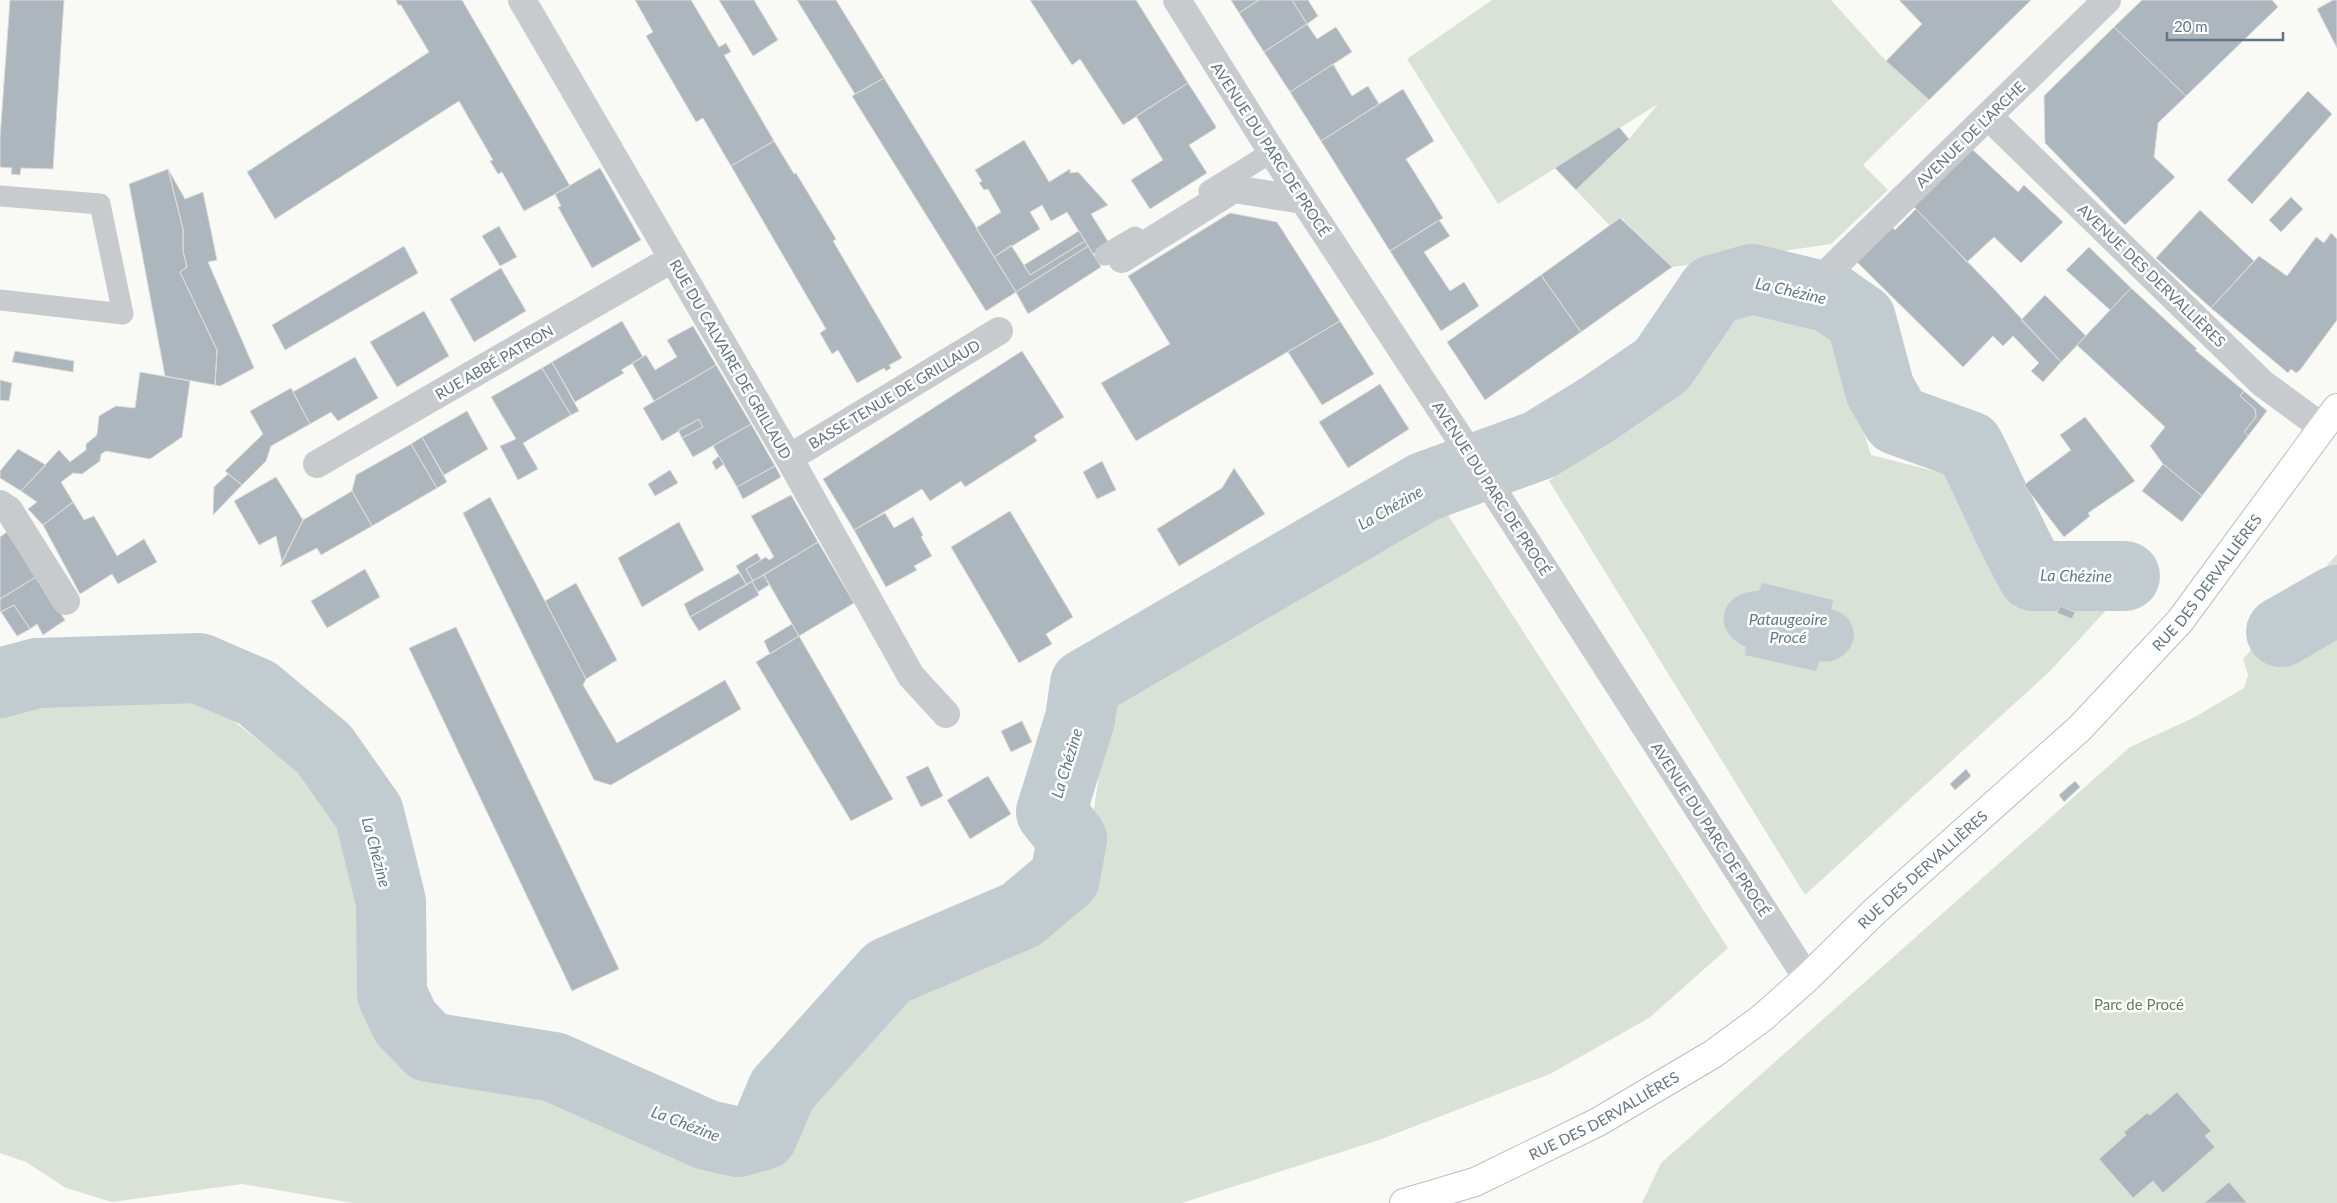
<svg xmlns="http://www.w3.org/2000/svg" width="2337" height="1203" font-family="Lato,sans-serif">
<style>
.green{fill:#dae1d7}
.water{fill:#c1cbd0}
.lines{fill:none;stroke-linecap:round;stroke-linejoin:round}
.river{stroke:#c1cbd0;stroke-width:70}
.building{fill:#adb6bc;stroke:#dbdbd9}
.secondary-casing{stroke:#b9bec3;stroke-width:30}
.service{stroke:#c7cbce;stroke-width:21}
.minor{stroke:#c7cbce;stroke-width:28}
.secondary{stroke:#fff;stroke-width:28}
.labels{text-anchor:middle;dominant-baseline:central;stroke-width:5;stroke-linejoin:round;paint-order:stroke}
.street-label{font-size:15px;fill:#637482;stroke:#fff}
.park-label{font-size:15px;fill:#667a62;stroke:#fff}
.water-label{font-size:16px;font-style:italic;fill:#637a83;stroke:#fff}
</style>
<rect width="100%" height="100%" fill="#f9f9f6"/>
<!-- green -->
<path class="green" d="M 1492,0 L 1831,0 L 1886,61 L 1929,100 L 1863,165 L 1888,190 L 1831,244 L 1672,267 L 1621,218 L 1610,226 L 1576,190 L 1629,139 L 1658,104 L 1498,204 L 1407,59 Z
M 1727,306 L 1830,324 L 1871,455 L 1954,476 L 2015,607 L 2111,605 L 2050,671 L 1805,895 L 1549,481 L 1666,391 Z
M 1442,506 L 1728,948 L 1649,1018 L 1550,1074 L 1379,1140 L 1182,1203 L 353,1203 L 242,1184 L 112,1202 L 66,1188 L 26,1162 L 0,1153 L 0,698 L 31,691 L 174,675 L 347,809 L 374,970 L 395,1034 L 440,1058 L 550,1080 L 630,1117 L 722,1156 L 765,1161 L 793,1095 L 891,991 L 987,940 L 1066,907 L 1088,853 L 1110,696 Z
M 2337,554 L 2337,1203 L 1642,1203 L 1661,1163 L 2130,747 L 2195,717 L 2244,688 L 2248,675 L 2243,659 Z"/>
<!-- water -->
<path class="water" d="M 1762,583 L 1833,600 L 1831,609 C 1838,612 1846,614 1850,622 C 1863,643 1840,666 1819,661 L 1816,671 L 1745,655 L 1746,647 C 1709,630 1721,591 1759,591 Z"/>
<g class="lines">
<!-- river -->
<path class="river" d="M 2281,632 L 2337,600
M 0,683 L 37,673 L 199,668 L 257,693 L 324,749 L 369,813 L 391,902 L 392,994 L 405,1022 L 429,1047 L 554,1067 L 707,1135 L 738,1142 L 763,1135 L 782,1090 L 888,972 L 1021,915 L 1065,878 L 1072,839 L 1051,812 L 1080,719 L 1085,684 L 1424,487 L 1539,445 L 1598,409 L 1662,365 L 1713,290 L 1752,279 L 1831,298 L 1861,319 L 1880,390 L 1897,420 L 1969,446 C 1991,489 2009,534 2033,576 L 2125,576"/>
</g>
<!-- building -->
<path class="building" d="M 10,0 L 64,0 L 53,169 L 21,168 L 20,175 L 11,174 L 12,168 L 0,167 L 0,138 Z
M 396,0 L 462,0 L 570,186 L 524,211 L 502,172 L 498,174 L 490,161 L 493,160 L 459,101 L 275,219 L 247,172 L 429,52 L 401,5 L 398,5 Z
M 635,0 L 691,0 L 719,47 L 726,43 L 731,52 L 724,55 L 774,141 L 731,166 L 703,118 L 696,122 L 646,36 L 653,32 Z
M 719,0 L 754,0 L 778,40 L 753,56 Z
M 797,0 L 836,0 L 884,78 L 855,94 Z
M 1030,0 L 1136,0 L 1188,83 L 1123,125 L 1080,59 L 1072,65 Z
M 1231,0 L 1259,0 L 1239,13 Z
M 1259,0 L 1292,0 L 1307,24 L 1264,52 L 1239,13 Z
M 1292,0 L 1308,0 L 1318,16 L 1307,24 Z
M 1899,0 L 2031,0 L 1929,100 L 1886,61 L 1922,24 Z
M 2142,0 L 2272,0 L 2278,7 L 2186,96 L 2114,27 Z
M 2333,0 L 2337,0 L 2337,48 L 2317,9 Z
M 1307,24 L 1317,39 L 1336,27 L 1352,52 L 1290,92 L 1264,52 Z
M 2114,27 L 2186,96 L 2158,123 L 2154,157 L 2175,177 L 2125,225 L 2045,143 L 2044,96 Z
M 1333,64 L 1352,96 L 1368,86 L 1379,104 L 1321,141 L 1290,92 Z
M 884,78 L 1016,292 L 986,311 L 852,96 Z
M 1188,83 L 1215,125 L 1216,128 L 1189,145 L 1207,173 L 1150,209 L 1131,180 L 1163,160 L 1136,116 Z
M 1403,89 L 1434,141 L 1406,159 L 1443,218 L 1390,251 L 1321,141 Z
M 2308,91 L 2332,114 L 2252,204 L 2227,180 Z
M 1619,127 L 1629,139 L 1576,190 L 1555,168 Z
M 1024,140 L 1049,182 L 1070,169 L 1070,173 L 1078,172 L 1108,205 L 1091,214 L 1109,243 L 1093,254 L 1067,212 L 1051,221 L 1042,205 L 1030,212 L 1040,229 L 994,257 L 976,228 L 1001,212 L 988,189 L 984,190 L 979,183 L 982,181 L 975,170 Z
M 774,141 L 794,174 L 796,173 L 836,239 L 833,241 L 902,358 L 889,365 L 891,368 L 886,371 L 884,368 L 857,383 L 838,350 L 832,354 L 820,333 L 826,329 L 731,166 Z
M 1972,149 L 2018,192 L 2024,185 L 2063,222 L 2021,263 L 1994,237 L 1967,262 L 1914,207 Z
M 600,168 L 641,240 L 592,268 L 558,207 L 561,206 L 555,194 Z
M 168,169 L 185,199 L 203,192 L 217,260 L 208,262 L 254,368 L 220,386 L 215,385 L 217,350 L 180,272 L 187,267 L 183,251 L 183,229 Z
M 168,169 L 183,229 L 183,251 L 187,267 L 180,272 L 217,350 L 215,385 L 165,376 L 129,184 Z
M 2291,197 L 2303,209 L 2281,232 L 2269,220 Z
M 1916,209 L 1995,290 L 2061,362 L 2043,382 L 2031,371 L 2039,363 L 2013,336 L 2003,346 L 1993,336 L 1963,367 L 1857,262 L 1892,227 L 1895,230 Z
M 2200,210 L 2254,261 L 2211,308 L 2156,258 Z
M 1230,213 L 1277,222 L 1340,321 L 1136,441 L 1101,383 L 1170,344 L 1128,276 Z
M 1620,218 L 1672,267 L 1581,332 L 1541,275 Z
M 1439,220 L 1450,236 L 1424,252 L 1450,291 L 1464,282 L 1479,306 L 1441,331 L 1390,251 Z
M 499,226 L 517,257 L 500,266 L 482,236 Z
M 1079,231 L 1085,241 L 1030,275 L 1024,265 Z
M 2331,233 L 2337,239 L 2337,320 L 2300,370 L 2296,373 L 2291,369 L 2288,373 L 2211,308 L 2259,256 L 2287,276 L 2316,237 L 2324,243 Z
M 1085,241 L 1088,246 L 1016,292 L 994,257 L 1011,245 L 1030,275 Z
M 404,246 L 418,273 L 285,350 L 272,325 Z
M 1088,246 L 1101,267 L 1028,314 L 1016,292 Z
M 2089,247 L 2131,288 L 2110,310 L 2066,270 Z
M 501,268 L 526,311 L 474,342 L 450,299 Z
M 1541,275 L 1581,332 L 1485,400 L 1447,342 Z
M 2131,288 L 2197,349 L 2195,350 L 2244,391 L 2240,396 L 2255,409 L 2256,417 L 2244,432 L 2248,436 L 2202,496 L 2163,464 L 2150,446 L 2165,427 L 2077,345 Z
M 2045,295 L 2086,336 L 2061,362 L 2021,320 Z
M 424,311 L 449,356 L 397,387 L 370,342 Z
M 622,321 L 643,357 L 621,370 L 624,373 L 575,402 L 552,362 Z
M 1340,321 L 1374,374 L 1322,405 L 1288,352 Z
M 693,326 L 716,365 L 654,401 L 632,363 L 646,355 L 655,370 L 677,357 L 667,340 Z
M 15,351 L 74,361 L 73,372 L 12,362 Z
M 1022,351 L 1064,417 L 1034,436 L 1037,441 L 965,487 L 961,481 L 930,501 L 922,489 L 854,530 L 823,479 Z
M 355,357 L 378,398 L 338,421 L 331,412 L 310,424 L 293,392 Z
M 552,362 L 579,411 L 571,415 L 542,368 Z
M 716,365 L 751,424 L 693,457 L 682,438 L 703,427 L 699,419 L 662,441 L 643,408 Z
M 542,368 L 571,415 L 523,443 L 538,469 L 518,480 L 500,446 L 516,439 L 491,397 Z
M 140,372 L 190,381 L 182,437 L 150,459 L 106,451 L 101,454 L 100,461 L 82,474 L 73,473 L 61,482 L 73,502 L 43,525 L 28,509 L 37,502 L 21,491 L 59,450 L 70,462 L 86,450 L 86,444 L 97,435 L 99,416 L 116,406 L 135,408 Z
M 0,380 L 12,383 L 9,401 L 0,400 Z
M 1380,384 L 1409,429 L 1348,468 L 1319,422 Z
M 291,388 L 310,424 L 271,446 L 266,461 L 242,485 L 225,471 L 263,434 L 250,411 Z
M 2244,391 L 2267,411 L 2248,436 L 2244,432 L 2256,417 L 2255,409 L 2240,396 Z
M 467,411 L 488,449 L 444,475 L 422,437 Z
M 2085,417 L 2135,481 L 2088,513 L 2090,516 L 2064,537 L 2024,485 L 2071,450 L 2060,435 Z
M 699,419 L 703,427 L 682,438 L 678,430 Z
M 751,424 L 775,466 L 737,487 L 713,446 Z
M 422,437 L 447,482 L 437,488 L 411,444 Z
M 411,444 L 437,488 L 372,526 L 352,491 L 356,475 Z
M 18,449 L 46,465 L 21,491 L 0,478 L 0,471 Z
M 719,456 L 724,464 L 716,470 L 712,462 Z
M 1102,461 L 1116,490 L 1097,499 L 1083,472 Z
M 2163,464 L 2202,496 L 2182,522 L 2142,491 Z
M 775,466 L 781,477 L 743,499 L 737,487 Z
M 1234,468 L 1265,514 L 1179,566 L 1157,529 L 1222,488 Z
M 670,470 L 678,483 L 655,496 L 648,484 Z
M 228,474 L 242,485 L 213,515 L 214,487 Z
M 276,477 L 303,520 L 282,562 L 276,536 L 259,545 L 234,501 Z
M 352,491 L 372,526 L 321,555 L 317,548 L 280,567 L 303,520 Z
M 791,495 L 818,542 L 753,581 L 746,569 L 766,557 L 769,560 L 774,557 L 751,516 Z
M 490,497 L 586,679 L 583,685 L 617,743 L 725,680 L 741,709 L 611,785 L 594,780 L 463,513 Z
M 73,502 L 84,520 L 94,516 L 117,556 L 144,539 L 157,562 L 118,584 L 112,574 L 80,594 L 43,525 Z
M 1010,511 L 1073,617 L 1046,634 L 1052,644 L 1019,663 L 951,547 Z
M 885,513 L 894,528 L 913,517 L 923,535 L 921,537 L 932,556 L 914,566 L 917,570 L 886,587 L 854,530 Z
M 679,522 L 704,570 L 642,607 L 618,558 Z
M 7,532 L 36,577 L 0,599 L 0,537 Z
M 818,542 L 854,603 L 799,636 L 764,575 Z
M 757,553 L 761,560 L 746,569 L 753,581 L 747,585 L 736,566 Z
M 365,569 L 380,597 L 327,628 L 311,601 Z
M 739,573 L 747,585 L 690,617 L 684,604 Z
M 764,575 L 769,585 L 758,592 L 752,581 Z
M 36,577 L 65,620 L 43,635 L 37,624 L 30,629 L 14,605 L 0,612 L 0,599 Z
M 752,581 L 759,595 L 699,631 L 690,617 Z
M 576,583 L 617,660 L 586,679 L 545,601 Z
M 14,605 L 30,629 L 17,636 L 1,612 Z
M 2060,606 L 2075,612 L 2072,619 L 2057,613 Z
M 792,624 L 799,636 L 770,654 L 764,641 Z
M 456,627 L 619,969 L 572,991 L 409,648 Z
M 799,636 L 893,799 L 851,821 L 756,662 Z
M 1022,721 L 1032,742 L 1011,752 L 1001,731 Z
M 928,766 L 943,796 L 921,807 L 906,777 Z
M 1966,769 L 1971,776 L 1955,790 L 1950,784 Z
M 988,776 L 1011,814 L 970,839 L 947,800 Z
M 2075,781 L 2080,787 L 2064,802 L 2059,795 Z
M 2177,1092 L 2211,1131 L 2205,1136 L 2215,1147 L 2163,1193 L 2153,1181 L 2133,1198 L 2099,1159 L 2126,1135 L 2124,1132 L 2147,1113 L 2150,1115 Z
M 2229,1182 L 2247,1203 L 2204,1203 Z"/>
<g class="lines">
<!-- secondary casing -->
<g class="secondary-casing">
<g id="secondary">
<path id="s1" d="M 1404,1203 L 1475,1182 L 1598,1122 L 1713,1054 L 1762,1018 L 1807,978 L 1874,912 L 2080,728 L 2180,621 L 2337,408"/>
</g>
</g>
<!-- service -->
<path class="service" d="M 1209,191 L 1272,152
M 0,196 L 100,204 L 123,314 L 0,300
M 1105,255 L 1135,237"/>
<!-- minor -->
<path class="minor" d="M 522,0 L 789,458 L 911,676 L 946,714
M 1177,0 L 1272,152 L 1472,457 L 1807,978
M 1989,117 L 2262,383 L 2322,427
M 1122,259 L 1234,189 L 1303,200
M 1833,267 L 2107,0
M 789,458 L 999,331
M 317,464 L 672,259
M 0,504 L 9,510 L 66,601"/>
<!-- secondary -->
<use href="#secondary" class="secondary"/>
</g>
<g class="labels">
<!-- street labels -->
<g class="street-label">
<text transform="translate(1970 134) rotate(-44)">AVENUE DE L'ARCHE</text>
<text transform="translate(1271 149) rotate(57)">AVENUE DU PARC DE PROCÉ</text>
<text transform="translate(2152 275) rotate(44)">AVENUE DES DERVALLIÈRES</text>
<text transform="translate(731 359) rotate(60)">RUE DU CALVAIRE DE GRILLAUD</text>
<text transform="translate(494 362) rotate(-30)">RUE ABBÉ PATRON</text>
<text transform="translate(894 394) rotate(-31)">BASSE TENUE DE GRILLAUD</text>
<text transform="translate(1492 488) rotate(57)">AVENUE DU PARC DE PROCÉ</text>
<text stroke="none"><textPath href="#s1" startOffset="1029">RUE DES DERVALLIÈRES</textPath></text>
<text transform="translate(1711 829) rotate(57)">AVENUE DU PARC DE PROCÉ</text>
<text stroke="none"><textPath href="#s1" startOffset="624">RUE DES DERVALLIÈRES</textPath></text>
<text stroke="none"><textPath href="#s1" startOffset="219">RUE DES DERVALLIÈRES</textPath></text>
</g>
<!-- park labels -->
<g class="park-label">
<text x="2139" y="1004">Parc de Procé</text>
</g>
<!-- water labels -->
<g class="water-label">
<text transform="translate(1791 290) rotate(13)">La Chézine</text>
<text transform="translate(1390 507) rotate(-30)">La Chézine</text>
<text transform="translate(2076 575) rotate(1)">La Chézine</text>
<text x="1788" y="618">Pataugeoire<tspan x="1788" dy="18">Procé</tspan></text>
<text transform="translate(1066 763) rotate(-73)">La Chézine</text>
<text transform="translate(377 852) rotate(75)">La Chézine</text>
<text transform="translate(686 1123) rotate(21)">La Chézine</text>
</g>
</g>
<!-- scale -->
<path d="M2167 32v8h116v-8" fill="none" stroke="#637482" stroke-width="2.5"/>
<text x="2174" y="32" font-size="15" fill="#637482" stroke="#ffffff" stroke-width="4" paint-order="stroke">20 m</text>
</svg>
